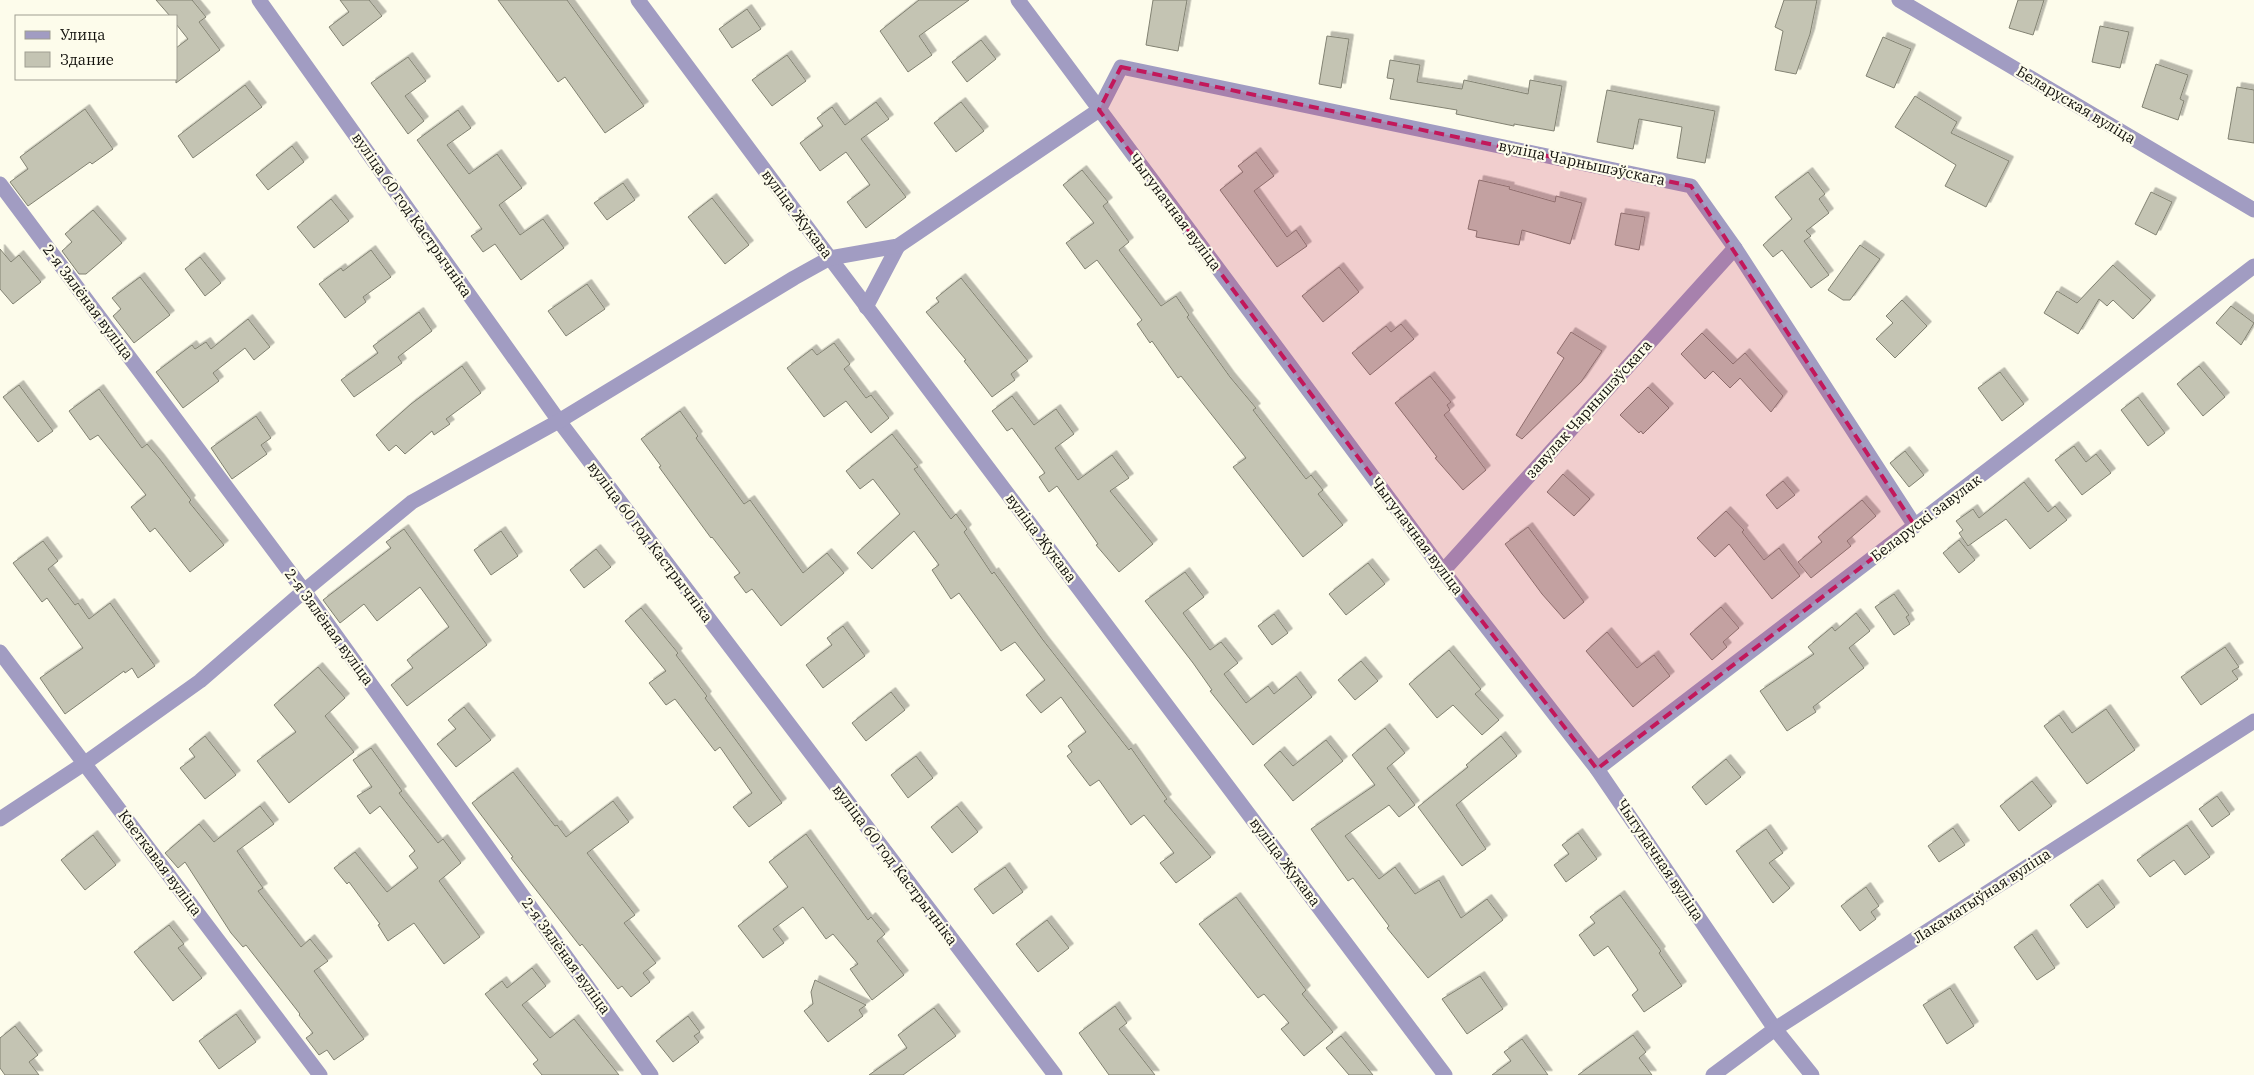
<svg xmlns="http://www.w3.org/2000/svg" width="2254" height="1075" viewBox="0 0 2254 1075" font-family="'IBM Plex Serif',serif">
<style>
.building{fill:#c4c4b3;stroke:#828272;filter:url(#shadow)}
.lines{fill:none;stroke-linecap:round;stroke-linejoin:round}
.minor{stroke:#a19cc2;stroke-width:15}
.marked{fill:#c2185b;fill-opacity:0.2;stroke:#c2185b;stroke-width:4;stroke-dasharray:10 6;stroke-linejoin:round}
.labels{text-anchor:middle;stroke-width:4.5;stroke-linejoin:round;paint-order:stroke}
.street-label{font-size:15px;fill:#12110c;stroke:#fdfceb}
</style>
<defs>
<filter id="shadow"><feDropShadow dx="4.5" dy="-4.5" stdDeviation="0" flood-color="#0004"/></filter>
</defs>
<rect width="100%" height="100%" fill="#fdfceb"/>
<g class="building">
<polygon points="156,0 192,0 206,17 199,22 220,50 176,83 176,48 188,39 176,24 176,16 170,16"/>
<polygon points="340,0 369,0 382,16 343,46 329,27 349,12"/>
<polygon points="498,0 567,0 644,106 605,133 565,77 558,82"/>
<polygon points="919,0 969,0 919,36 932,55 908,72 880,31"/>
<polygon points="1153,0 1187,0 1178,51 1146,45"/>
<polygon points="1784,0 1817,0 1810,34 1796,74 1775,70 1783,31 1775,27"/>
<polygon points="2018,0 2044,0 2033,35 2009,28"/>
<polygon points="747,9 761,29 732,48 719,29"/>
<polygon points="2100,26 2129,32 2120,68 2092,62"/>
<polygon points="1327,36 1349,39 1341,88 1319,84"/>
<polygon points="1883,37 1911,49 1894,88 1866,76"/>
<polygon points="981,40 996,59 967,82 952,62"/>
<polygon points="787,55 806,81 772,106 752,80"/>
<polygon points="408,57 426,81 405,96 424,121 408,134 371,83"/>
<polygon points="1390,60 1420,65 1417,82 1462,89 1464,80 1528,94 1530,80 1562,86 1554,131 1514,124 1514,126 1456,114 1457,110 1390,99 1394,79 1387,78"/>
<polygon points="2156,64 2188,75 2180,99 2184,101 2178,120 2142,107"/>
<polygon points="245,85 262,107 193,158 178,136"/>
<polygon points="2237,87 2254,90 2254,143 2228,139"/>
<polygon points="1607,90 1715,111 1705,163 1677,158 1682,127 1639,119 1633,149 1597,142"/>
<polygon points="1915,96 1957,122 1951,133 2009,161 1986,207 1945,186 1956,165 1895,127"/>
<polygon points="876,102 889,119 861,139 906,197 866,228 847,202 870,185 846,152 820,171 800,143 823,126 817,118 832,107 845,125"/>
<polygon points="961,102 984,131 956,152 934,123"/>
<polygon points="85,109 113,149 92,164 90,162 28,206 10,182 28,169 20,157"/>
<polygon points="458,110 471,128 447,145 469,174 497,154 522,188 499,205 520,235 543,219 564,248 521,280 495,244 483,252 471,236 482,229 417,140"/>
<polygon points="292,146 304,162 268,190 256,175"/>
<polygon points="1256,152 1274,176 1254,191 1287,237 1296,230 1307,246 1277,267 1220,190 1243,172 1238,166"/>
<polygon points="1082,170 1108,202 1103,206 1129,242 1119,250 1161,306 1176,296 1189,315 1187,317 1230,377 1256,408 1253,410 1306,479 1311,475 1323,490 1318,494 1343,525 1303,557 1233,467 1246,458 1181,376 1178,378 1152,341 1150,343 1137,324 1142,320 1097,260 1085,269 1066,243 1094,223 1063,185"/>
<polygon points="1808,172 1825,194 1819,199 1829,213 1806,231 1811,236 1804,241 1829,275 1811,288 1782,250 1773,257 1763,245 1792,219 1775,197"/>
<polygon points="1479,180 1510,187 1509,189 1555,202 1556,196 1582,203 1570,244 1522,230 1519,245 1476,237 1477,231 1468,229"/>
<polygon points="623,183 635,200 607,220 594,203"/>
<polygon points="2151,192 2172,202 2156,235 2135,224"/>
<polygon points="712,198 749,245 725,264 688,217"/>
<polygon points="331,199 349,221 314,248 297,227"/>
<polygon points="93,210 122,243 86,274 79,274 62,251 72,242 65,234"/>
<polygon points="1621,213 1645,217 1639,250 1615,245"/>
<polygon points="1860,245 1880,259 1850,300 1843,300 1828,290"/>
<polygon points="0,249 11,262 19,255 41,282 13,304 0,289"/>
<polygon points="371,250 391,277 363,297 366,302 345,318 319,284 341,268 343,271"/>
<polygon points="200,257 221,283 205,296 185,269"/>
<polygon points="2113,265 2151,300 2133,319 2113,300 2107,306 2099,299 2078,334 2044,313 2057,291 2077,303"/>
<polygon points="1339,267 1359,292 1323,322 1302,296"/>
<polygon points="140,277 170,315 134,343 113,316 121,309 112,298"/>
<polygon points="961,278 1028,361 1011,374 1015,380 992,397 964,361 966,360 926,312 939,302 936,298"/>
<polygon points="587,284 605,309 566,336 548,311"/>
<polygon points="1902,300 1927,326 1895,358 1876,339 1893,323 1886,316"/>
<polygon points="2231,306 2254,323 2241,345 2216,323"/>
<polygon points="419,312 432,331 398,357 402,363 354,397 341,380 378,353 373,346"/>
<polygon points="248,319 270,347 254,360 245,348 213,373 219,381 183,408 156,372 192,345 195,349 206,342 211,349"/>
<polygon points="1401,324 1414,339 1370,375 1352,353 1386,326 1391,332"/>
<polygon points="1571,332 1602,351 1581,382 1522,439 1516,435 1564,358 1557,353"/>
<polygon points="1702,333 1733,364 1745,353 1783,396 1771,412 1740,378 1730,388 1713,371 1705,379 1681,354"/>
<polygon points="834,343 850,364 844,369 866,398 871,395 889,418 871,433 846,401 824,417 787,368 812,349 817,355"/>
<polygon points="462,366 481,393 446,419 450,424 434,435 432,431 405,454 396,445 389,451 376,435 411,404"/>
<polygon points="2199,366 2225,397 2203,416 2177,384"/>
<polygon points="2000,372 2024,404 2002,421 1978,388"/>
<polygon points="1430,376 1451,402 1447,405 1450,410 1444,415 1486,470 1463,490 1435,458 1437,457 1395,403"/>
<polygon points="19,385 53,431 38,442 3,397"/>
<polygon points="1648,387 1669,408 1643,434 1641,431 1639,433 1620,415"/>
<polygon points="99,389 142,448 147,444 159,458 191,500 189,502 224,545 190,572 155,528 150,532 131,507 146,495 98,435 90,440 69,411"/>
<polygon points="1012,396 1034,425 1056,409 1074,434 1055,448 1078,480 1112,455 1129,478 1110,491 1153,544 1119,572 1096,545 1098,544 1057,486 1049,492 1039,477 1045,473 1012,428 1007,431 992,411"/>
<polygon points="2138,397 2165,433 2148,446 2121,410"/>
<polygon points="680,411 698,436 696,438 744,504 750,500 803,573 827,553 844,573 781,626 752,589 746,593 734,577 740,573 712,537 711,538 659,467 661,466 641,439"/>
<polygon points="256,416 271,438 261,445 267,454 232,479 211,448"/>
<polygon points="892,434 918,467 914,469 951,519 956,514 967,529 964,532 992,574 994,572 1043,640 1129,750 1131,748 1167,799 1164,801 1211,857 1176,883 1160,863 1174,853 1144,815 1131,825 1099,780 1090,786 1067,756 1072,752 1068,746 1086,732 1061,697 1041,713 1026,695 1045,680 1015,642 1001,651 959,593 951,599 932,570 939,565 914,531 872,569 857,553 900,514 873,479 860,489 846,471"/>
<polygon points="2074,446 2086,462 2096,454 2111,473 2082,495 2055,460"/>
<polygon points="1905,451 1924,475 1909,487 1890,463"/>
<polygon points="1563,474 1590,499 1574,516 1547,492"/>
<polygon points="1783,481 1795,495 1777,509 1766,495"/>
<polygon points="2024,482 2048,512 2055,506 2067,520 2030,549 2006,519 1968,546 1959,533 1963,530 1956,521 1973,509 1979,518"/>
<polygon points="1862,500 1876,516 1847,541 1851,546 1811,578 1798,562 1822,542 1818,537"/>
<polygon points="1726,511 1744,530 1742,532 1764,560 1779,548 1800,576 1772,599 1729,544 1715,557 1697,538"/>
<polygon points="1528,527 1584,602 1564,619 1542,594 1505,544"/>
<polygon points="404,529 487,645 407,706 391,685 413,668 407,660 449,627 420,587 377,621 364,604 340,623 323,600 391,548 386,542"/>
<polygon points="501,531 518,556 491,575 474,550"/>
<polygon points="1959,540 1975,560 1959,573 1943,553"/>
<polygon points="43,541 58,561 48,569 75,605 78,603 89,619 110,603 155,666 138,678 132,668 125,673 124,671 65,714 40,678 83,648 47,598 42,602 13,563"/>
<polygon points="596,549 611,567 584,588 570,570"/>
<polygon points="1368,563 1385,584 1346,615 1329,594"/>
<polygon points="1185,572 1204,597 1183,613 1210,650 1221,642 1238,663 1224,674 1246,703 1268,686 1274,694 1296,676 1312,697 1253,745 1210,691 1212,690 1193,663 1145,601"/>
<polygon points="1894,594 1909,615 1906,617 1910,624 1894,635 1875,607"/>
<polygon points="1721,607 1739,628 1723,642 1727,647 1712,660 1690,634"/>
<polygon points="641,608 678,653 676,655 707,696 705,698 782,803 749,827 733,807 752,793 720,747 715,751 675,699 666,705 649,683 666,671 625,621"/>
<polygon points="1856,613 1870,631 1849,648 1864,668 1813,707 1816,712 1787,731 1760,691 1814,654 1808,647 1832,627 1835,631"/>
<polygon points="1274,614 1288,633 1272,645 1258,626"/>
<polygon points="843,626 865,656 823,688 806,665 832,645 827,638"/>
<polygon points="1607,632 1637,668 1654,655 1670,676 1633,707 1586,651"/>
<polygon points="2225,647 2239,667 2232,671 2238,679 2201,705 2181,677"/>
<polygon points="1449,650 1481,689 1475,694 1499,720 1482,735 1453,705 1437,718 1409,684"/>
<polygon points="1361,661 1378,681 1355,700 1338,680"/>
<polygon points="318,667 345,698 325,716 354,752 289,803 257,761 296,732 274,705"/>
<polygon points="891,692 905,710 866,741 852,723"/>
<polygon points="464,707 491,740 456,767 437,744 456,729 448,720"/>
<polygon points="2106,709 2135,750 2087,784 2044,726 2059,715 2072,733"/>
<polygon points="1385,728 1405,753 1387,768 1415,805 1399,817 1389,805 1345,836 1379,879 1395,867 1415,894 1439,880 1461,918 1487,899 1503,920 1428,978 1387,928 1389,926 1353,878 1348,881 1311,829 1375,785 1352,755"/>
<polygon points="205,736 236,775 205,799 180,768 195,757 189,749"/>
<polygon points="1501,736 1517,756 1456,805 1486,849 1462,866 1418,807 1468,767 1466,765"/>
<polygon points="1326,740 1343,761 1293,801 1264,765 1280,751 1293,766"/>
<polygon points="371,748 402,791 399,793 438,843 443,839 461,863 439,881 480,937 444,964 414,923 388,941 378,925 380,924 349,882 347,884 334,868 355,852 387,892 418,868 409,856 415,851 380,806 370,814 357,796 372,787 353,760"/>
<polygon points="916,756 933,778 908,798 891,775"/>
<polygon points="1726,759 1741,777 1706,805 1692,787"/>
<polygon points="513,772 555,826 557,825 566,837 613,801 629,822 587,853 635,915 624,923 656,963 643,973 650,982 631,997 622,986 618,989 582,944 580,946 511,858 513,857 472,803"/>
<polygon points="2032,781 2052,806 2019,831 2000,806"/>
<polygon points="2217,796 2230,814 2212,827 2199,809"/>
<polygon points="260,806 274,824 237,851 263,888 258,891 301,947 310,939 328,961 314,971 364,1039 334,1060 327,1050 319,1055 306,1038 313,1033 299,1015 300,1014 246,945 243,947 231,933 185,862 178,868 165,853 199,824 214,842"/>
<polygon points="957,806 978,832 952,853 931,827"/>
<polygon points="2187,825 2210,857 2185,875 2174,860 2150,877 2137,860"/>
<polygon points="1953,828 1965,845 1939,862 1928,846"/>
<polygon points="1766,829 1783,853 1769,863 1790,888 1773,903 1736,851"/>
<polygon points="1578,833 1597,859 1566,882 1554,865 1569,854 1562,845"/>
<polygon points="806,834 868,920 871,917 885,934 877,941 904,975 872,1000 850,969 858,964 833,934 826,939 803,907 773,929 784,943 763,958 738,926 788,887 769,862"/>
<polygon points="93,835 116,865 85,890 61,860"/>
<polygon points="1005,867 1023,892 993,914 974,889"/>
<polygon points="2098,884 2115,907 2087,928 2070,905"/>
<polygon points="1866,887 1879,906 1871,912 1876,919 1860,931 1841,906"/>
<polygon points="1620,895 1661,951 1659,953 1682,986 1644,1012 1632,995 1638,990 1608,946 1594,956 1579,935 1595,923 1590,917"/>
<polygon points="1236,897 1306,990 1302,994 1333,1032 1304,1056 1281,1029 1289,1023 1264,994 1258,998 1199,924"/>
<polygon points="1047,920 1069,948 1038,972 1016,944"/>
<polygon points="169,925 184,944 178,948 202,978 173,1001 134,952"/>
<polygon points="2032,934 2055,968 2037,980 2014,947"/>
<polygon points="532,968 546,986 522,1005 550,1038 574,1019 619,1075 542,1075 533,1064 538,1060 485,994 502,981 507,988"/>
<polygon points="1480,976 1503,1009 1467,1034 1442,999"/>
<polygon points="815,980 866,1005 859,1010 863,1016 828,1042 804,1011 813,1004 811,992"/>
<polygon points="1950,988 1974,1026 1947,1044 1923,1005"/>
<polygon points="1115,1006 1127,1023 1119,1029 1155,1075 1109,1075 1079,1033"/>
<polygon points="934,1008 956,1036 903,1075 869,1075 907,1048 898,1035"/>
<polygon points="236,1014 256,1042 219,1069 199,1041"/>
<polygon points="688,1016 700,1032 694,1036 699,1042 673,1062 656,1041"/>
<polygon points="15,1026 38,1055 29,1062 39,1075 5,1075 0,1068 0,1038"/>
<polygon points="1633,1035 1646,1052 1639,1058 1652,1075 1578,1075"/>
<polygon points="1341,1036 1373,1075 1349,1075 1326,1048"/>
<polygon points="1522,1039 1548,1075 1492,1075 1511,1061 1504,1052"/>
</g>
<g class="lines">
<g class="minor">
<polyline points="259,0 559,421 1055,1075"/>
<polyline points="638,0 830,258 1445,1075"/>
<polyline points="1018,0 1443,571 1597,769 1775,1029 1812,1075"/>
<polyline points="1899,0 2254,210"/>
<polyline points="0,184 304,591 651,1075"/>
<polyline points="866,307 898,246"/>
<polyline points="1443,571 1735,248"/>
<polyline points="0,652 320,1075"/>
<polyline points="1597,769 2254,266"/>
<polyline points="0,819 85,763 200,681 304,591 412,502 559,421 794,278 830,258 898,246 1099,110 1121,67 1691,186 1735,248 1915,526"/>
<polyline points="1713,1075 1775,1029 2254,721"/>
</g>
</g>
<path class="marked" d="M1121 67 1691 186 1915 526 1597 769 1443 571 1099 110Z"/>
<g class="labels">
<g class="street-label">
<text transform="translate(2076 105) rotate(31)" y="5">Беларуская вуліца</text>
<text transform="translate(1582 163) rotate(12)" y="5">вуліца Чарнышэўскага</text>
<text transform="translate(1175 212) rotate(53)" y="5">Чыгуначная вуліца</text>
<text transform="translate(797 214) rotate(53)" y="5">вуліца Жукава</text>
<text transform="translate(412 215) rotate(55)" y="5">вуліца 60 год Кастрычніка</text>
<text transform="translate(88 302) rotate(53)" y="5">2-я Зялёная вуліца</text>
<text transform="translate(1589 409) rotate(-48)" y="5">завулак Чарнышэўскага</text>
<text transform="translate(1926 518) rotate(-37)" y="5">Беларускі завулак</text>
<text transform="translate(1417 536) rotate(53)" y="5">Чыгуначная вуліца</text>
<text transform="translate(1041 538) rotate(53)" y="5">вуліца Жукава</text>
<text transform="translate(650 542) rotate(53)" y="5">вуліца 60 год Кастрычніка</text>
<text transform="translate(329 627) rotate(54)" y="5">2-я Зялёная вуліца</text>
<text transform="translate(1660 860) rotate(56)" y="5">Чыгуначная вуліца</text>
<text transform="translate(1285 862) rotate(53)" y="5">вуліца Жукава</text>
<text transform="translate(160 863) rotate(53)" y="5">Кветкавая вуліца</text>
<text transform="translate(895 865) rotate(53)" y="5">вуліца 60 год Кастрычніка</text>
<text transform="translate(1982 896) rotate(-33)" y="5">Лакаматыўная вуліца</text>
<text transform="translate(566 956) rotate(54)" y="5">2-я Зялёная вуліца</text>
</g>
</g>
<rect x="15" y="15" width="162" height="65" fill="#fdfceb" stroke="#9f9e92"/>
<rect x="25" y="31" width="25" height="8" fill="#a19cc2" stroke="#9f9e92"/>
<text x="60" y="40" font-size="15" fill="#12110c">Улица</text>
<rect x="25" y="52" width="25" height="15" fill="#c4c4b3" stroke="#9f9e92"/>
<text x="60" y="65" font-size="15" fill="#12110c">Здание</text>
</svg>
